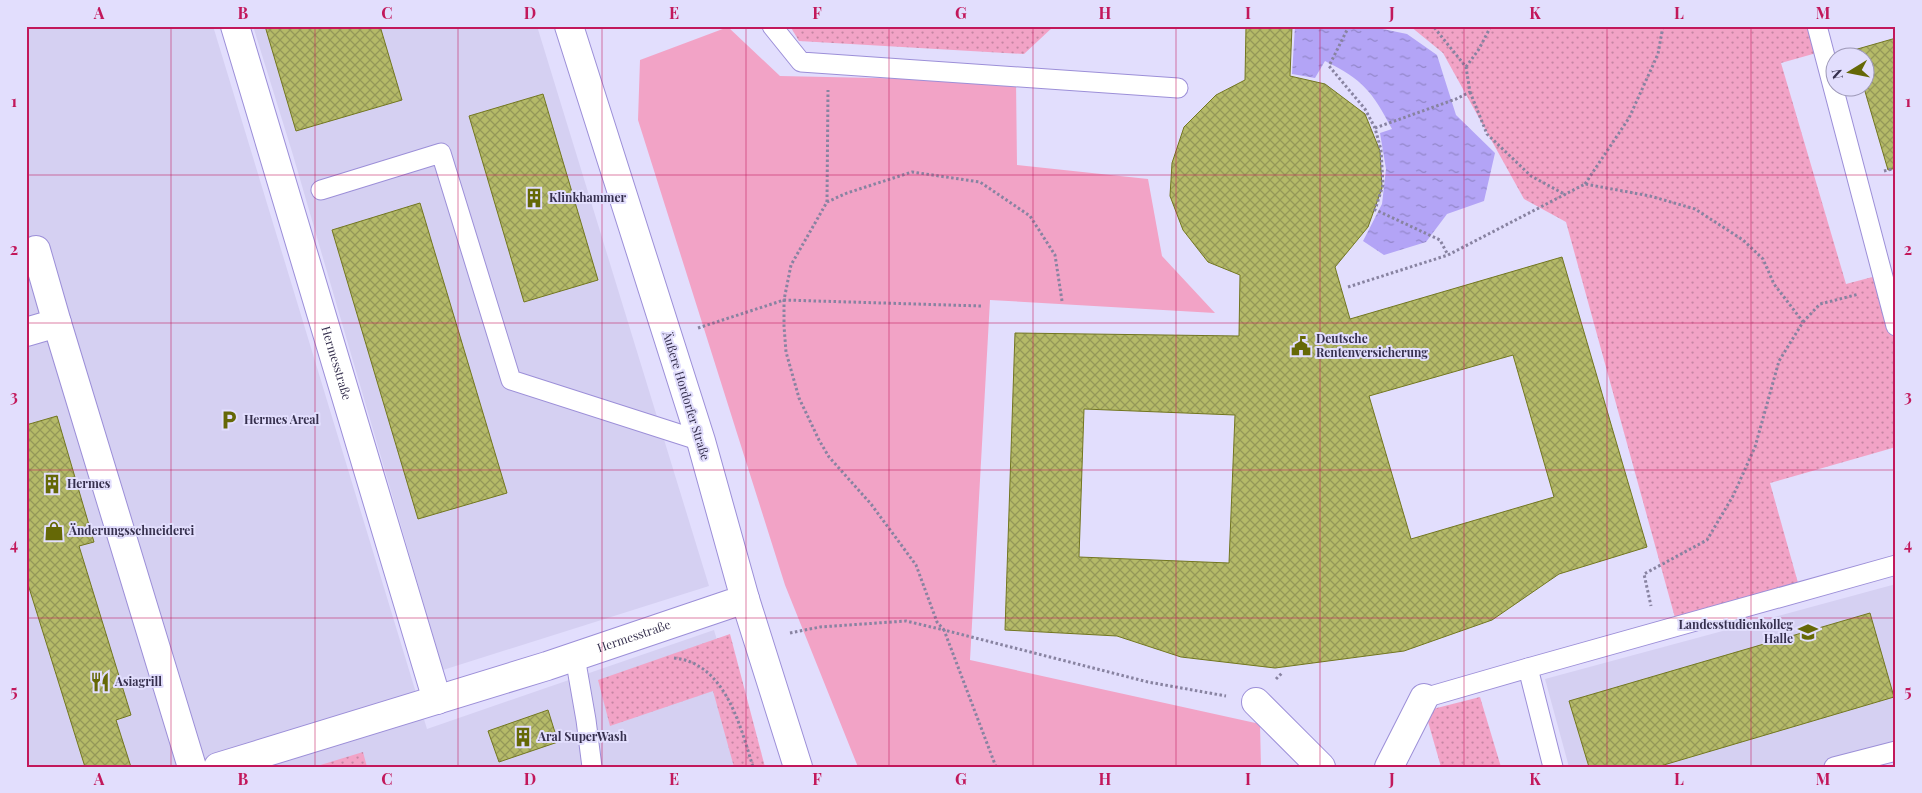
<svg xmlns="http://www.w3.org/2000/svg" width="1922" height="793" viewBox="0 0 1922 793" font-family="'Playfair Display',serif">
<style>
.built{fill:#d5d0f2}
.grass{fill:url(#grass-dots)}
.green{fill:#f2a3c6}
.water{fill:url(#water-ripples)}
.building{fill:url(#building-cross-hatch);stroke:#727621;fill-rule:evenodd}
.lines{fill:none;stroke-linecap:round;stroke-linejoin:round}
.service-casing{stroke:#9c8fd8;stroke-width:21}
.pedestrian-casing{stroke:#9c8fd8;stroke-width:30}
.minor-casing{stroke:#9c8fd8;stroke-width:30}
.tertiary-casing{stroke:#9c8fd8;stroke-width:30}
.path{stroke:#8883a1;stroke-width:3;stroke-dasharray:2.5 2.5;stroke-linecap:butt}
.service{stroke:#fff;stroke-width:19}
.pedestrian{stroke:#fff;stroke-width:28}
.minor{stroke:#fff;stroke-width:28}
.tertiary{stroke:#fff;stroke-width:28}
.grid{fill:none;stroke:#c2185b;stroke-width:1;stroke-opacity:0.55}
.labels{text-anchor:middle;stroke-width:4;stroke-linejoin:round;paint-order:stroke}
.poi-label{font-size:12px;font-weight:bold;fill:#36304e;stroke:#e2defd;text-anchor:start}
.street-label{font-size:12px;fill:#36304e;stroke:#e2defd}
.neatline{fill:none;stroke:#c2185b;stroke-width:2}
.grid-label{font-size:16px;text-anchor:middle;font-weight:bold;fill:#c2185b}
</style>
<defs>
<pattern id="grass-dots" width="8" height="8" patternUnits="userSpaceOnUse" patternTransform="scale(1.25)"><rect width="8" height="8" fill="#f2a3c6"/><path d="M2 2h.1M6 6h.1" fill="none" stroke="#c585a3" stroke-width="1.8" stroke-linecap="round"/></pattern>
<pattern id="water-ripples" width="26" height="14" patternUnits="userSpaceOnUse" patternTransform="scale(1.25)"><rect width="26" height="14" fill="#b3a4f6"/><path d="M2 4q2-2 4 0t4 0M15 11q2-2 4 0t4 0" fill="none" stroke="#9286c9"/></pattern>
<pattern id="building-cross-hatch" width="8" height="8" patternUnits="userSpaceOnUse" patternTransform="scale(1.25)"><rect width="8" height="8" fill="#b5ba68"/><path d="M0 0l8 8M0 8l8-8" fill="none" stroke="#949858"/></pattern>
</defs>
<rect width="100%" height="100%" fill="#e2defd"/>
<g class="built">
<polygon points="26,26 213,26 427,729 714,630 755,767 26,767"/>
<polygon points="253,26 537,26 709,586 443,670 293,155"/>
<polygon points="1896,584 1896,751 1834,767 1569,767 1545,679"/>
</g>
<g class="grass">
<polygon points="790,26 1054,26 1024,54 799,41"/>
<polygon points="1410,26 1814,26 1820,52 1781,63 1846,284 1880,275 1896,338 1896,447 1770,483 1800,590 1677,625 1566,222 1524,199 1443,53"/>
<polygon points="730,634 765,767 734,767 713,691 610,726 598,680"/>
<polygon points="1480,697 1501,767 1441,767 1425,711"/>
<polygon points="363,752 367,767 314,767"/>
</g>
<polygon class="green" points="728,27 780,76 1016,81 1017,165 1148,179 1162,256 1215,313 990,300 970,660 1260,724 1261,767 858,767 785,585 638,120 640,60"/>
<path class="water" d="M1295 26H1368L1407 34 1437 55 1456 115 1495 153 1484 201 1447 214 1426 242 1384 255 1363 241 1382 204 1386 169 1380 133 1392 129C1372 91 1363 80 1325 61L1315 78 1292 74Z"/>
<g class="building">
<polygon points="265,26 380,26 402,100 296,131"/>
<path d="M1246 26H1292L1290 76 1325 84 1365 114 1380 151 1382 188 1368 227 1335 267 1350 319 1562 257 1647 547 1559 574 1492 620 1404 651 1275 668 1181 657 1117 636 1005 630 1015 333 1239 336 1240 275 1208 262 1183 230 1170 196 1172 163 1184 127 1216 95 1245 80ZM1513 355 1554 497 1411 539 1369 396ZM1084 409 1235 415 1229 563 1079 557Z"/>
<polygon points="1896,38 1896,168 1888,170 1864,88 1864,58 1856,58 1854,50"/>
<polygon points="543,94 598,280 524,302 469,116"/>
<polygon points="420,203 507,493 418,519 332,230"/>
<polygon points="57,416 94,542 79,546 131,715 116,720 131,767 85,767 26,578 26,425"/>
<polygon points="1870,613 1894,697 1657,767 1589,767 1569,701"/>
<polygon points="548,710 558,742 499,762 488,731"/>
</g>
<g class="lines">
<defs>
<g id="service">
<polyline points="772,26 801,62 1178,88"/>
<polyline points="1817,26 1896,326"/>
<polyline points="321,190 441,153 511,380 701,441"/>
<polyline points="575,657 586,720 592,767"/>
<polyline points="1528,668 1896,565"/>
<polyline points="1424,698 1528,668 1553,767"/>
<polyline points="1834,767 1896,751"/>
</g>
<g id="pedestrian">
<polyline points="1256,702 1321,767"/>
<polyline points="1389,767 1424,698"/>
</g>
<g id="minor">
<path id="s1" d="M235 26 437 700"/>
<polyline points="36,250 57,323 192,767"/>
<polyline points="26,332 57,323"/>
<path id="s2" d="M218 767 547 666 745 599 701 441 569 26"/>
</g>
<polyline id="tertiary" points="745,599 798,767"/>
</defs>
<use href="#service" class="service-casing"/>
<use href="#pedestrian" class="pedestrian-casing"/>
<use href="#minor" class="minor-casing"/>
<use href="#tertiary" class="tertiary-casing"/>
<g class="path">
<polyline points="1349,26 1329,66 1365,109 1375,128 1381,150 1383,185 1375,210 1378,211 1440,240 1448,255 1585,184 1650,196 1695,209 1743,240 1763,259 1774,284 1803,322 1779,361 1755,447 1733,496 1707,540 1644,574 1651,606"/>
<polyline points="1466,67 1479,49 1491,26"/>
<polyline points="1470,92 1487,134 1531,176 1566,195"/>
<polyline points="1375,128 1456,99 1470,92 1466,67 1433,26"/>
<polyline points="1884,171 1896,168"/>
<polyline points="1585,184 1629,118 1658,54 1663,26"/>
<polyline points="827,202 828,90"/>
<polyline points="1348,287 1448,255"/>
<polyline points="1062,301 1055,255 1030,216 980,182 912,172 847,193 827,202 791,265 784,300 784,326 786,352 799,398 819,440 829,457 871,504 916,565 937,622 944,630 1148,682 1226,696"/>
<polyline points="1803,322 1820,304 1859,294"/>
<polyline points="698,328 784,300 981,306"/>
<polyline points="790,633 820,627 906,621 944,630 996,767"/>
<path d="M674 658C725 663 740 725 753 767"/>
<polyline points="1276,679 1283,672"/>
</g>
<use href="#service" class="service"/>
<use href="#pedestrian" class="pedestrian"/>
<use href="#minor" class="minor"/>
<use href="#tertiary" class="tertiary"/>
</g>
<path class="grid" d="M171 26V767M315 26V767M458 26V767M602 26V767M746 26V767M889 26V767M1033 26V767M1176 26V767M1320 26V767M1464 26V767M1607 26V767M1751 26V767M26 175H1896M26 323H1896M26 470H1896M26 618H1896"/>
<defs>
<symbol id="building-bare" viewBox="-9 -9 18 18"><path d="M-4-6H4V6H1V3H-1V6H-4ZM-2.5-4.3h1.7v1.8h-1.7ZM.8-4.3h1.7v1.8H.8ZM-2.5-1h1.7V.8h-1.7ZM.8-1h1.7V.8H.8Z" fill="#656806" stroke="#e2defd" stroke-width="2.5" paint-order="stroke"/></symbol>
<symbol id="civic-bare" viewBox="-9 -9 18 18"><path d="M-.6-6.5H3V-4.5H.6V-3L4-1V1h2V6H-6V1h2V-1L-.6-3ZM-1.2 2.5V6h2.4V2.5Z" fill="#656806" stroke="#e2defd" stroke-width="2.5" paint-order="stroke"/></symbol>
<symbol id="parking-bare" viewBox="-9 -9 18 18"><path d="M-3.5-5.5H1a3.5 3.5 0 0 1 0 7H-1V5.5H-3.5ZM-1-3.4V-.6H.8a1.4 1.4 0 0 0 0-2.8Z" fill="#656806" stroke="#e2defd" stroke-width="2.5" paint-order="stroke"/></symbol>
<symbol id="shop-bare" viewBox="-9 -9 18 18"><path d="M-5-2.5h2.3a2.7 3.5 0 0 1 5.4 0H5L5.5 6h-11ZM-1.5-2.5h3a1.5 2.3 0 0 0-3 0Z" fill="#656806" stroke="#e2defd" stroke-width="2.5" paint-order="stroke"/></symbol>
<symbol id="university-bare" viewBox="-9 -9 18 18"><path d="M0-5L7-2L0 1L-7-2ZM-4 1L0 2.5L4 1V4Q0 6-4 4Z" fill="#656806" stroke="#e2defd" stroke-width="2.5" paint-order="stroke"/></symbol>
<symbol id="restaurant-bare" viewBox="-9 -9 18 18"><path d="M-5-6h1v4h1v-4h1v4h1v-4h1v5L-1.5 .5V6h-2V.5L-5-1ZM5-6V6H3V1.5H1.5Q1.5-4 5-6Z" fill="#656806" stroke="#e2defd" stroke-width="2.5" paint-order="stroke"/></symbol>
</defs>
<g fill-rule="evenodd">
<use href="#building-bare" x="520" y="184" width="28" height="28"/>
<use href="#civic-bare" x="1287" y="332" width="28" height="28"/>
<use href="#parking-bare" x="215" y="406" width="28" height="28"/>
<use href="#building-bare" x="38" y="470" width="28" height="28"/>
<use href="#shop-bare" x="40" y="517" width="28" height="28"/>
<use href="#university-bare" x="1794" y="618" width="28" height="28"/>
<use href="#restaurant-bare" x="86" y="668" width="28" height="28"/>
<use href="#building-bare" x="509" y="723" width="28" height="28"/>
</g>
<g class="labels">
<g class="poi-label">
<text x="549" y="202">Klinkhammer</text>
<text x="1316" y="343">Deutsche<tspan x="1316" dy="14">Rentenversicherung</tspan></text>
<text x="244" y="424">Hermes Areal</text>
<text x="67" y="488">Hermes</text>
<text x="69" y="535">Änderungsschneiderei</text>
<text x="1793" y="629" text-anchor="end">Landesstudienkolleg<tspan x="1793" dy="14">Halle</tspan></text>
<text x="115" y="686">Asiagrill</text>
<text x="538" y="741">Aral SuperWash</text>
</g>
<g class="street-label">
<text dy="4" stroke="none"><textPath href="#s1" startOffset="352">Hermesstraße</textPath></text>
<text transform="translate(686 396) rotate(73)" y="4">Äußere Hordorfer Straße</text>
<text dy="4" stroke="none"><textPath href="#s2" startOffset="436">Hermesstraße</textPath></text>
</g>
</g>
<rect width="1922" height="793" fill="none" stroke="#e2defd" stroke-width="55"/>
<g transform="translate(1850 72) rotate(260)"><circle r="24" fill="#e2defd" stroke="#9d98b7"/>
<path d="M0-4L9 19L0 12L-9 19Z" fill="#656806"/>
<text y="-8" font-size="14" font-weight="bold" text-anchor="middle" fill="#36304e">N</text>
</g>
<rect x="28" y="28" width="1866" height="738" class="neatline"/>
<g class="grid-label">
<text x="99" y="19">A</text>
<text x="243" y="19">B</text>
<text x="387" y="19">C</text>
<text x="530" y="19">D</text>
<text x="674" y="19">E</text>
<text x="817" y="19">F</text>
<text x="961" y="19">G</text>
<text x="1105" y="19">H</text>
<text x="1248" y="19">I</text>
<text x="1392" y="19">J</text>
<text x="1535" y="19">K</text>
<text x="1679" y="19">L</text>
<text x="1823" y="19">M</text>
<text x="14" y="107">1</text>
<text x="1908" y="107">1</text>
<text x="14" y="255">2</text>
<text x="1908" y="255">2</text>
<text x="14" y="402">3</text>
<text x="1908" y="402">3</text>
<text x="14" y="550">4</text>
<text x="1908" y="550">4</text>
<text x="14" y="697">5</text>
<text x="1908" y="697">5</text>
<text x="99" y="785">A</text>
<text x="243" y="785">B</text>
<text x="387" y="785">C</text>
<text x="530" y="785">D</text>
<text x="674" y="785">E</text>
<text x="817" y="785">F</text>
<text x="961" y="785">G</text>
<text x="1105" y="785">H</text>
<text x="1248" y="785">I</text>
<text x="1392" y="785">J</text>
<text x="1535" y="785">K</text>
<text x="1679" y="785">L</text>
<text x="1823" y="785">M</text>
</g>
</svg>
